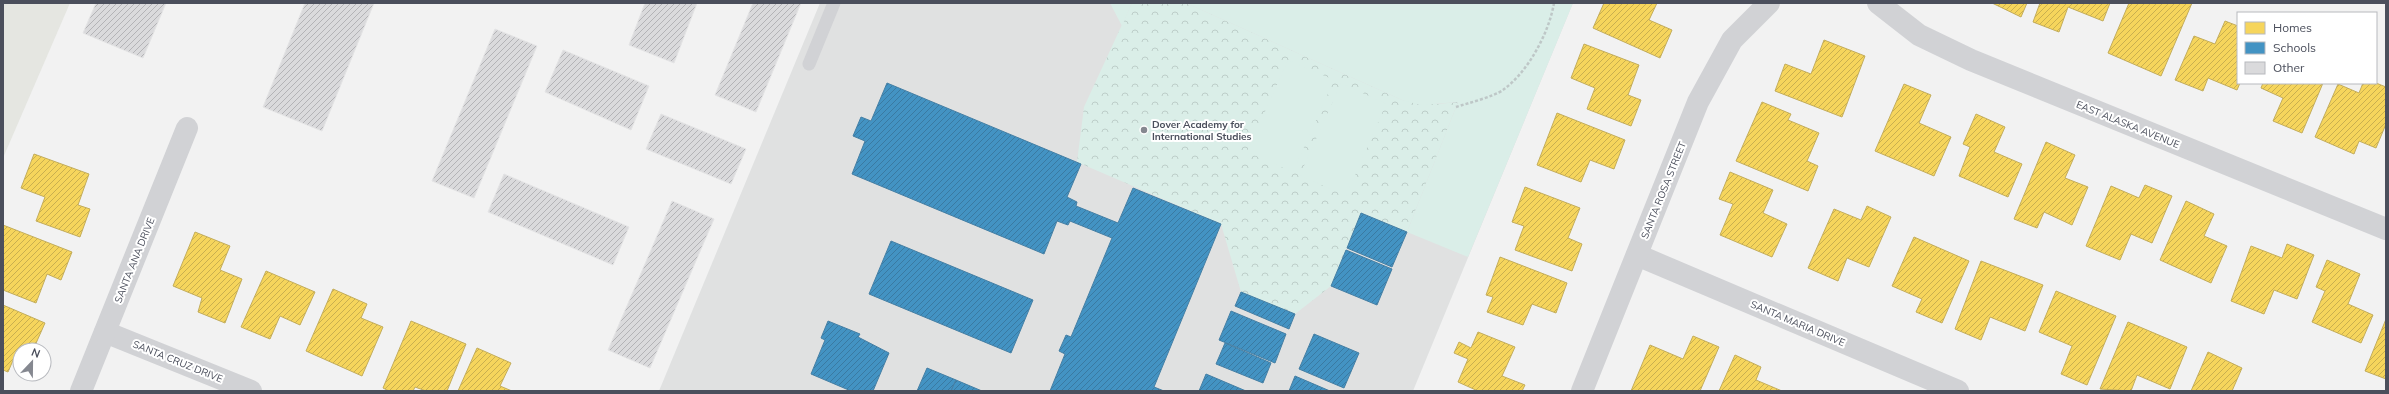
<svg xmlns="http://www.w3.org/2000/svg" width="2389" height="394" viewBox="0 0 2389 394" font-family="Mulish,sans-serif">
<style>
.commercial{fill:#e5e6e1}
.education{fill:#e0e1e1}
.park{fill:url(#park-crowns)}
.pitch{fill:#daeee8}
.homes{fill:url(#homes-hatch);stroke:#c3ad5c}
.schools{fill:url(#schools-hatch);stroke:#457fa4}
.building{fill:url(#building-hatch);stroke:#e4e4e5}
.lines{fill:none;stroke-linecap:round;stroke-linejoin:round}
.path{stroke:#bec7c7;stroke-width:2.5;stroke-dasharray:3 2;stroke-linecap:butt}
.lane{stroke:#d1d2d5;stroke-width:13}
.street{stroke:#d1d2d5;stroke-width:22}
.poi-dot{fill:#858890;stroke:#fff;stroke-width:1.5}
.labels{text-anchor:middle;stroke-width:4;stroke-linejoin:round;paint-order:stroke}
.poi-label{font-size:10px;font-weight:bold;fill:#4b4f5c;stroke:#fff;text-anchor:start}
.street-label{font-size:10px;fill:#4b4f5c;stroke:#fff}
</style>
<defs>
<pattern id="park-crowns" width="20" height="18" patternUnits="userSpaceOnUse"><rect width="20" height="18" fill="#daeee8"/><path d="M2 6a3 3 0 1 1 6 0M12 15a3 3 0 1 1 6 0" fill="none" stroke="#bdcec9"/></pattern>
<pattern id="homes-hatch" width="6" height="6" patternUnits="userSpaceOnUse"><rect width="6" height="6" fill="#f6d55c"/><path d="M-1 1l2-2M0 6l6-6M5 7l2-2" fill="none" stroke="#c9af4f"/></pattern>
<pattern id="schools-hatch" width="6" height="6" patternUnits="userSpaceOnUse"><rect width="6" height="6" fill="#4393c3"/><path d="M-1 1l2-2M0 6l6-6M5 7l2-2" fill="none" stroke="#3a7aa2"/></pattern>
<pattern id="building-hatch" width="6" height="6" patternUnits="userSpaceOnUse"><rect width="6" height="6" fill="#dadadc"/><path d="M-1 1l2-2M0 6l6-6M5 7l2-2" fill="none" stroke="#b3b3b6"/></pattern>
</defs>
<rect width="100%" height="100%" fill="#f2f2f2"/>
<polygon class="commercial" points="3,3 70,3 3,158"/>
<polygon class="education" points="820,3 1573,3 1413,391 659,391"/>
<polygon class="park" points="1132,3 1186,3 1402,100 1438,104 1458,102 1407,232 1361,213 1331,286 1295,314 1241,292 1221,224 1077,162 1084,107"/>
<g class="pitch">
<polygon points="1110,3 1132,3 1122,26"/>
<polygon points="1186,3 1573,3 1468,257 1407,232 1458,102 1421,105 1402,100"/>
<polygon points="1288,60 1334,80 1293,172 1247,152"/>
<polygon points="1341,83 1386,104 1346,196 1300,175"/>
</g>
<g class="homes">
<polygon points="1604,3 1657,3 1649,20 1672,30 1660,58 1593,28"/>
<polygon points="1992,3 2027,3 2021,17"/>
<polygon points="2040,3 2110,3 2103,21 2068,7 2059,32 2033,22"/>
<polygon points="2129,3 2192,3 2161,76 2108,53"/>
<polygon points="2225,21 2238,26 2238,83 2240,83 2237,90 2208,78 2203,91 2175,80 2194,36 2215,44"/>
<polygon points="1824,40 1865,56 1842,117 1775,91 1785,64 1811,74"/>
<polygon points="1584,44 1639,65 1628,95 1641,100 1631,126 1587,109 1595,88 1571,78"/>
<polygon points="2263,83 2323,83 2302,133 2273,121 2283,98 2261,88"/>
<polygon points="2363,83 2376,83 2386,87 2386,124 2376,148 2359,141 2354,154 2315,137 2338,84 2359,93"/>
<polygon points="1904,84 1931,95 1919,123 1951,137 1934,176 1875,151"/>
<polygon points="1762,102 1791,114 1788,120 1819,133 1807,161 1818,166 1808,191 1736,161"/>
<polygon points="1557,113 1625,140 1614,169 1590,160 1581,182 1537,165"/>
<polygon points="1976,114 2005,127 1994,152 2022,164 2008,197 1959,176 1970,147 1963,144"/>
<polygon points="2046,142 2075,155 2065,178 2088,187 2072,225 2044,212 2037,228 2014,219"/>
<polygon points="34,154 89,174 78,205 90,209 80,237 36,221 45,197 21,188"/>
<polygon points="1730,172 1773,190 1763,213 1787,224 1772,257 1720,235 1733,204 1719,199"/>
<polygon points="2145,185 2172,196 2152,243 2131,234 2120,260 2086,246 2111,186 2139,198"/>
<polygon points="1525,187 1580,208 1568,238 1582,244 1572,271 1515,250 1524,226 1512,222"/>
<polygon points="2186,201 2214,214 2204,236 2227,246 2211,283 2160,260"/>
<polygon points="1867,206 1891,217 1869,267 1847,258 1838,281 1808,268 1834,209 1861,220"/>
<polygon points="3,225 72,252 61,280 47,274 36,303 3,290"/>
<polygon points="195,232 230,246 220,270 242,279 225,323 198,312 202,298 173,286"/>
<polygon points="1914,237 1969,261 1942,323 1916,312 1922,299 1892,286"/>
<polygon points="2287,244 2314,255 2297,299 2274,290 2264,314 2231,301 2251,246 2282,258"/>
<polygon points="1500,257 1567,283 1556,313 1532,304 1523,325 1487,312 1493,297 1486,295"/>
<polygon points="2327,260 2360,274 2348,304 2373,315 2361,343 2312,322 2325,291 2316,287"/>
<polygon points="1981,261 2043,285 2025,331 1990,317 1981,340 1955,329"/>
<polygon points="266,271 315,292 300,325 280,316 270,339 241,327"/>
<polygon points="333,289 367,304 361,318 383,327 362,376 306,351"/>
<polygon points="2056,291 2116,316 2087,385 2061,374 2072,346 2039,332"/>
<polygon points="3,305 45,323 33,350 20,350 20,353 17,351 8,372 3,370"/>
<polygon points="2386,319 2386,379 2365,371"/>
<polygon points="411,321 466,344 447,391 426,391 415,387 413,391 389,391 383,388"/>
<polygon points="2128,322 2187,347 2170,389 2137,375 2131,391 2100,389"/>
<polygon points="1478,332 1515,347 1502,376 1525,385 1522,391 1478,391 1458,382 1468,359 1454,353 1459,342 1471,348"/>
<polygon points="1693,336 1719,347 1700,391 1631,391 1650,345 1683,359"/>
<polygon points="477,348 511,363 500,386 512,391 458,391"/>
<polygon points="2208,352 2242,368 2232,391 2191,391"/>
<polygon points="1735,355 1761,367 1756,380 1782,391 1719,391"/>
</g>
<g class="schools">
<polygon points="887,83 1081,164 1067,197 1077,202 1076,206 1118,223 1133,188 1221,224 1154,387 1164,391 1050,391 1065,354 1059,351 1066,335 1071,337 1112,238 1070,221 1068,225 1057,221 1044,254 852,174 865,141 853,136 861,117 871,121"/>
<polygon points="1361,213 1407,232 1392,267 1347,248"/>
<polygon points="891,241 1033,300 1011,353 869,294"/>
<polygon points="1346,250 1392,269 1377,305 1331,286"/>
<polygon points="1241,292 1295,314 1289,329 1235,306"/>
<polygon points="1231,311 1286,334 1275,363 1219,340"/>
<polygon points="828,321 860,334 858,337 889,353 873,391 851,391 811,374 825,340 821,338"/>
<polygon points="1314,334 1359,353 1344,388 1299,369"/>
<polygon points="1225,343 1271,363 1263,383 1216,364"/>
<polygon points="927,368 956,380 951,391 917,391"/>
<polygon points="1206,374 1246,391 1199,391"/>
<polygon points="1295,376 1330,391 1289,391"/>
<polygon points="956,380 982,391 951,391"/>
</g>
<g class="building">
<polygon points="96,3 166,3 143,58 83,33"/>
<polygon points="305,3 374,3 322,131 263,107"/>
<polygon points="645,3 697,3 674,63 629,45"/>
<polygon points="753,3 801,3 756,112 715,95"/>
<polygon points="495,29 537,46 474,198 432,181"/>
<polygon points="563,50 649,86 631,130 545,92"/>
<polygon points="661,114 746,149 731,184 646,149"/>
<polygon points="504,174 629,227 613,265 488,212"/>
<polygon points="672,201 714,219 650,368 608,350"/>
</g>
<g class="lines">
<path class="path" d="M1456 107C1468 103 1493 97 1503 90 1528 72 1549 33 1554 3"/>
<polyline class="lane" points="809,64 834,3"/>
<g class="street">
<polyline points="1878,3 1919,35 1971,60 2386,229"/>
<polyline points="1637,255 1958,391"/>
<polyline points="105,332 251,391"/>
<polyline points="81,391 187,128"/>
<polyline points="1582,391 1698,102 1732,40 1769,3"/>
</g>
</g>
<circle class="poi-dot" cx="1144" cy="130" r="4"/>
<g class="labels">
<g class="poi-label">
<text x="1152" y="128">Dover Academy for<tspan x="1152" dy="12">International Studies</tspan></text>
</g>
<g class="street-label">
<text transform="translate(2128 124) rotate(22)" y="4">EAST ALASKA AVENUE</text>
<text transform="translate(1663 190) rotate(-68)" y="4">SANTA ROSA STREET</text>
<text transform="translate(134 260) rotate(-68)" y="4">SANTA ANA DRIVE</text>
<text transform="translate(1798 323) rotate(23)" y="4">SANTA MARIA DRIVE</text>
<text transform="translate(178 361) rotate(22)" y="4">SANTA CRUZ DRIVE</text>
</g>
</g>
<rect width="2389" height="394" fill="none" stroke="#4b4f5c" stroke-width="8"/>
<rect x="2237" y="12" width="140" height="72" fill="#ffffff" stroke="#b7b9be"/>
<rect x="2245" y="22" width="20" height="12" fill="#f6d55c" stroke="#b7b9be"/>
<text x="2273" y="32" font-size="12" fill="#4b4f5c">Homes</text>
<rect x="2245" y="42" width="20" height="12" fill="#4393c3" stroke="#b7b9be"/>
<text x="2273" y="52" font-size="12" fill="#4b4f5c">Schools</text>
<rect x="2245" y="62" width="20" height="12" fill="#dadadc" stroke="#b7b9be"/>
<text x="2273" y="72" font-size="12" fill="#4b4f5c">Other</text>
<g transform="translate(32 362) rotate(22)"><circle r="19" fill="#ffffff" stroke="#b7b9be"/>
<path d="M0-3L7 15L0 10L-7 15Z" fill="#858890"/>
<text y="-6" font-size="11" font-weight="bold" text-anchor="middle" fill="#4b4f5c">N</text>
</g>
</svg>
